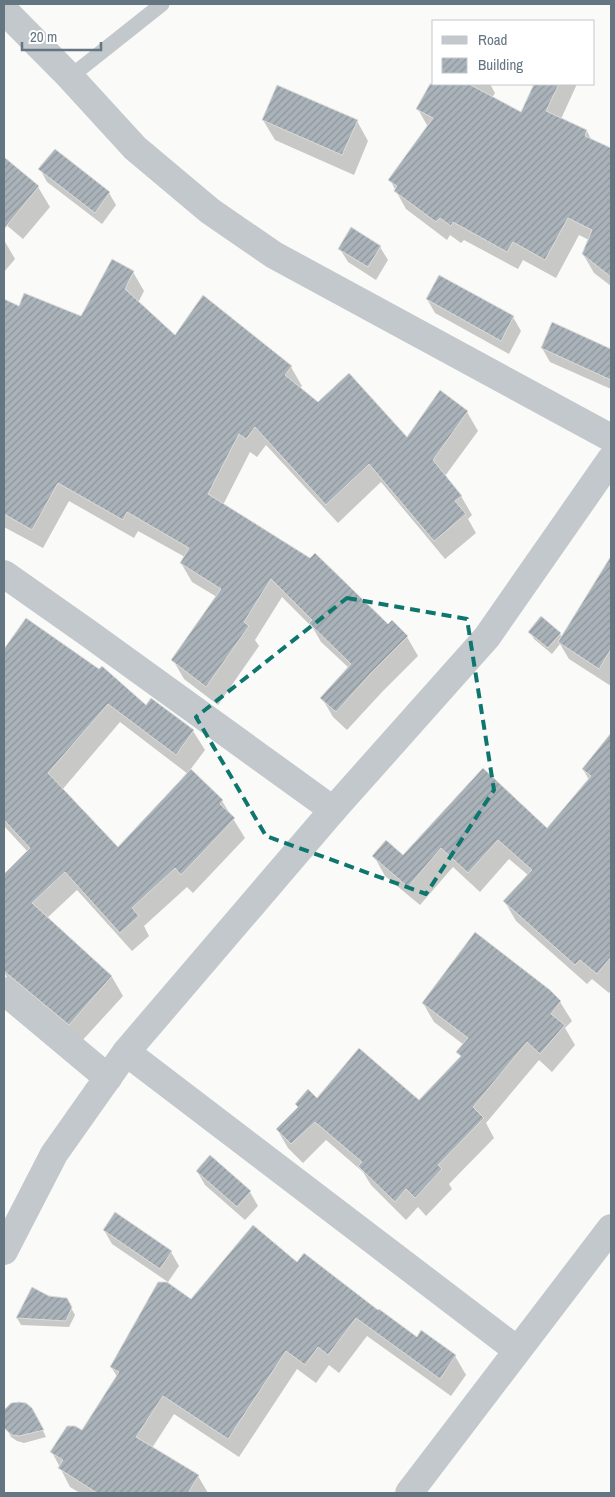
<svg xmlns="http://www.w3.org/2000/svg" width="615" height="1497" viewBox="0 0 615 1497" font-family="'Archivo Narrow',sans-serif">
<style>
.shadow{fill:#0003;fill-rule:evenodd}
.building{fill:url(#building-hatch);stroke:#dcdcda}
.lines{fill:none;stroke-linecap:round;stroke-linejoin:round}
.service{stroke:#c3c8cc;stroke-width:15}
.minor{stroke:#c3c8cc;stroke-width:28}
.marked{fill:none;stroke:#0f766e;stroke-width:4;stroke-dasharray:10 6;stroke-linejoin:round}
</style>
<defs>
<pattern id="building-hatch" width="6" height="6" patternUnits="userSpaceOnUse" patternTransform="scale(1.25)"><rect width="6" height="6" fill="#aab3b9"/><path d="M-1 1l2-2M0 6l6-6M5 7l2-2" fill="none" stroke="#8e969c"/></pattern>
</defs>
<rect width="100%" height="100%" fill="#fafaf8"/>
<g class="shadow">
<polygon points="434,79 434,84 490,84 495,93 492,98 521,114 535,84 577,84 561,119 587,131 592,141 611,149 611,196 605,210 611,215 611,286 594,273 583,254 589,240 579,235 556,278 523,260 518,269 464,240 461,243 450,235 447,240 406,209 390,180 428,127 418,109"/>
<polygon points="263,120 357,121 368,141 354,175 275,140"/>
<polygon points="5,160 38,187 50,207 23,239 4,223"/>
<polygon points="40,169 109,193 116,205 102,224 47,182"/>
<polygon points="4,240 15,259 4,272"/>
<polygon points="380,247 388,260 376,280 348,262 340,249"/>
<polygon points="113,261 133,272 144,291 138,303 175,337 291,367 302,386 300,388 318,404 407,439 467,412 478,431 445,476 461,496 472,515 468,519 476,533 445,559 381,482 338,523 266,445 257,457 250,452 223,505 388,626 392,622 407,637 418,656 382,692 347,730 333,717 322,698 349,668 321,642 313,628 282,597 255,640 259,646 218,705 184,679 173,660 217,597 192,582 181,563 185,557 138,531 134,538 69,501 43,548 4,527 4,301 19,307 82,318"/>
<polygon points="427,299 513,317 521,331 509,354 435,313"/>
<polygon points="552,324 611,350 611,389 550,362 542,348"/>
<polygon points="605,568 611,572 611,686 569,659 560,644 552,654 534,639 530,632 560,634 562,638"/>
<path d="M26 619 146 707 151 700 193 731 205 750 190 770 222 801 245 838 193 893 187 887 144 926 149 936 132 951 77 890 47 918 112 977 123 996 80 1043 12 987 4 972V876L28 852 4 826V796L10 799 4 792V692L6 689 4 688V652ZM120 722 188 774 118 848 62 790Z"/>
<polygon points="611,735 611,990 609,993 592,979 587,984 516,921 505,902 528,875 509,859 480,892 453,867 420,905 385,876 374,856 403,857 483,770 548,830 589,780 583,769"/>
<polygon points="560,1002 572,1021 565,1028 575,1045 552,1072 539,1060 486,1123 494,1138 449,1184 452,1189 426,1216 418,1207 406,1220 371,1185 363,1172 326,1140 303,1163 288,1148 277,1129 298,1108 296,1104 317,1099 419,1102 461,1057 458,1052 464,1045 434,1022 423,1003"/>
<polygon points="197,1171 250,1192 258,1206 245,1220 205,1185"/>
<polygon points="104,1230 171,1252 179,1266 168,1282 112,1244"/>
<polygon points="297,1264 378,1312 417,1338 422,1332 455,1356 466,1375 451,1396 367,1336 339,1373 329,1365 316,1383 297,1369 239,1457 174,1414 152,1448 198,1476 208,1493 80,1493 70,1487 52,1452 82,1432 118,1378 111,1367 191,1301"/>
<polygon points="33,1288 48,1297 66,1299 75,1315 69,1327 21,1325 17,1318"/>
<polygon points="6,1409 36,1416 46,1437 24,1443 17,1441 11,1437 4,1424 4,1414"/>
</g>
<g class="building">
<polygon points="430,84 469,84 521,112 534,84 559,84 546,111 587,130 585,136 611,148 611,277 582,254 592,230 568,218 545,260 513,242 507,252 453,222 451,226 440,218 436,222 394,191 397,186 388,180 433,118 416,109"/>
<polygon points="277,85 358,120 342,155 262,120"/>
<polygon points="55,149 110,192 95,213 38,169"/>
<polygon points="4,157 39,186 4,229"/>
<polygon points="351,227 381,246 368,267 338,249"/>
<polygon points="112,259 134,271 125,289 175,335 203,295 292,366 285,375 318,402 349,373 407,437 440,390 468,411 433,460 462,496 455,501 466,514 434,541 369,464 326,505 255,427 246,439 239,434 208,494 310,558 315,553 388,624 392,620 408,636 371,673 336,712 320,698 351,664 309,623 312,620 271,579 244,622 249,626 206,687 171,660 221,589 180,563 189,548 127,512 123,520 58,483 32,530 4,514 4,299 19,306 24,293 81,316"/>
<polygon points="439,275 514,316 501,341 426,299"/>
<polygon points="552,322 611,349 611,380 541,348"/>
<polygon points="611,556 611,649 599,669 558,642"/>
<polygon points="541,616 561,633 548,648 528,632"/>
<polygon points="26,618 99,669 102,666 146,705 151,698 194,730 176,755 108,704 48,773 118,847 191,769 223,800 220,804 235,818 181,875 175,868 132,908 139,916 120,933 65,872 32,903 112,976 69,1025 4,971 4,874 30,848 4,820 4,649"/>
<polygon points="611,733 611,957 597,974 580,960 575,965 503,901 532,870 498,840 468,873 441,848 408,887 372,856 386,840 403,855 483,768 547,828 591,776 582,769"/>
<polygon points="475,932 550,990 561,1001 551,1014 565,1025 540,1054 527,1042 473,1107 484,1118 438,1165 442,1169 415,1198 406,1189 395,1202 358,1166 362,1162 315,1122 291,1144 276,1129 298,1107 295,1104 308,1089 317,1098 359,1048 419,1100 461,1056 456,1052 468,1038 422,1003"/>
<polygon points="210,1155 251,1191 237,1207 196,1171"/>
<polygon points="115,1212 172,1251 160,1269 103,1230"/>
<polygon points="253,1225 297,1262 304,1253 378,1310 379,1309 417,1337 421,1330 456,1355 440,1379 356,1318 328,1355 318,1347 305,1365 286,1351 228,1439 163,1396 136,1437 199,1475 188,1493 97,1493 58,1468 63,1460 50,1452 67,1426 75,1426 82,1430 119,1372 110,1367 158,1282 167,1282 191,1299"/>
<polygon points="32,1287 49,1296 67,1298 72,1307 66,1321 16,1318"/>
<polygon points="19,1402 26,1403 32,1408 44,1430 19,1436 12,1435 4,1428 4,1410 11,1403"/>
</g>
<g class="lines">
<polyline class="service" points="70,77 162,4"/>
<g class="minor">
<polyline points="4,10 70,77 135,148 210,211 274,255 611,438"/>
<polyline points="4,574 88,633 333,810"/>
<polyline points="4,991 108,1078"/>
<polyline points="126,1052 517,1350"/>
<polyline points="4,1251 54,1154 126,1052 333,810 487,637 611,459"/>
<polyline points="409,1493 611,1228"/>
</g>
</g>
<path class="marked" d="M347 598 467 619 494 790 426 894 266 836 196 717Z"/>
<rect width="615" height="1497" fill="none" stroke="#657683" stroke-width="10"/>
<rect x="432" y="20" width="162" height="65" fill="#ffffff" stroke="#c1c8cd"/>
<rect x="442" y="36" width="25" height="8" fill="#c3c8cc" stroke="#c1c8cd"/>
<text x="478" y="45" font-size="15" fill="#657683">Road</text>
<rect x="442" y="58" width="25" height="15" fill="url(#building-hatch)" stroke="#c1c8cd"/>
<text x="478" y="70" font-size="15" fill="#657683">Building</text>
<path d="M22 42v8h79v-8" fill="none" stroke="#657683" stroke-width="2.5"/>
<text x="30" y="42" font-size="15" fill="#657683" stroke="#ffffff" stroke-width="4" paint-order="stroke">20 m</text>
</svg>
